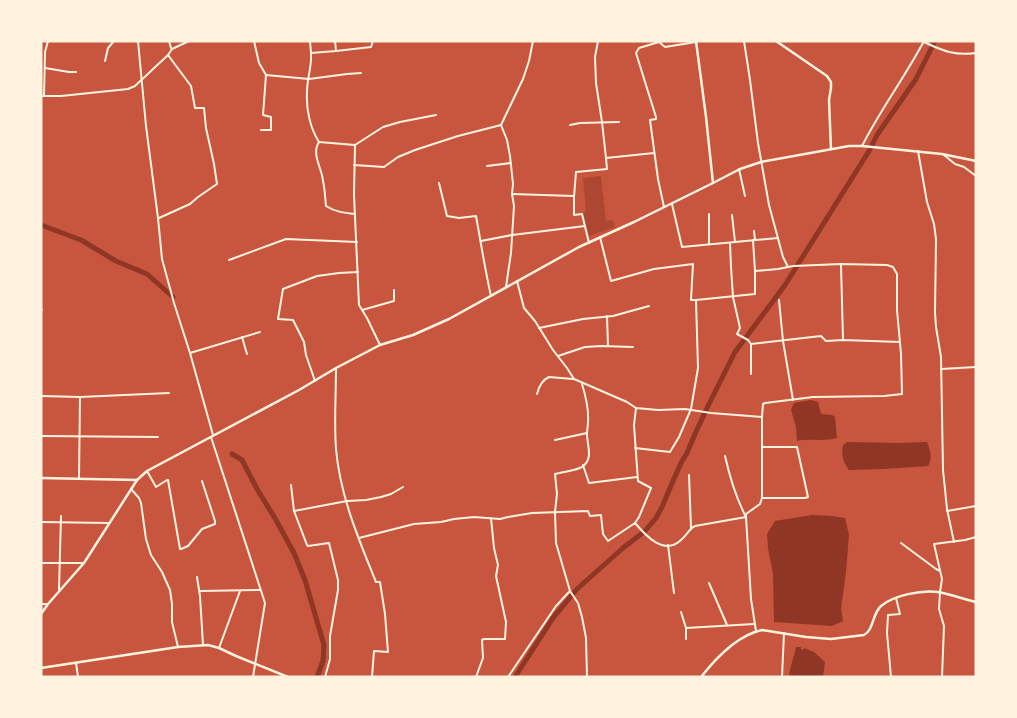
<svg xmlns="http://www.w3.org/2000/svg" width="1017" height="718" viewBox="0 0 1017 718" font-family="'PT Serif',serif">
<style>
.green{fill:#ae4732}
.water{fill:#8f3625}
.lines{fill:none;stroke-linecap:round;stroke-linejoin:round}
.canal{stroke:#8f3625;stroke-width:5}
.minor{stroke:#fff3e0;stroke-width:2}
.tertiary{stroke:#fff3e0;stroke-width:2.5}
</style>
<rect width="100%" height="100%" fill="#c8553d"/>
<polygon class="green" points="601,176 606,221 613,220 615,227 589,236 583,213 586,211 583,178"/>
<g class="water">
<path d="M811 400 818 402 821 414 832 415 835 417 837 438C824 442 810 438 797 441L796 427 791 410 794 403Z"/>
<path d="M847 442 898 443 927 442C930 450 933 458 928 466L884 469 849 470C843 462 841 455 843 445Z"/>
<polygon points="812,515 831,516 845,518 849,535 846,572 841,609 843,621 832,626 774,622 773,574 768,548 767,534 775,521"/>
<path d="M796 647H801V649L803 650 804 648 814 652 825 662 823 677H789C790 665 794 658 796 647Z"/>
</g>
<g class="lines">
<g class="canal">
<polyline points="41,225 81,240 116,261 147,274 173,297"/>
<polyline points="232,454 242,460 257,489 276,520 294,553 305,580 324,645 323,661 317,677"/>
<polyline points="515,677 553,618 577,589 623,548 645,531 656,518 662,507 673,481 682,461 687,453 695,434 708,406 735,352 785,285 869,151 877,135 916,79 935,41"/>
</g>
<g class="minor">
<polyline points="138,41 146,126 158,218 162,259 174,303 190,353 213,435"/>
<polyline points="169,41 171,48"/>
<polyline points="254,41 259,63 266,75 263,115 271,117 271,130 261,130"/>
<polyline points="310,41 311,53"/>
<path d="M335 41 336 51 311 53C312 67 307 78 307 92 306 109 310 128 319 142L355 145 354 195 359 305 367 318 380 345"/>
<polyline points="598,41 595,57 596,83 602,122 606,158"/>
<polyline points="744,41 750,80 758,143 769,205 783,257 788,267"/>
<path d="M924 42C943 51 955 56 976 53"/>
<polyline points="336,51 371,47 373,41"/>
<polyline points="105,61 108,48 114,41"/>
<polyline points="45,68 69,72 76,72"/>
<polyline points="266,75 309,79 347,74 361,73"/>
<polyline points="41,96 61,96 128,89 135,86 168,55 172,49 189,41"/>
<polyline points="44,96 45,52 48,41"/>
<polyline points="570,125 580,123 619,122"/>
<path d="M319 142C311 154 322 168 323 181 325 189 325 198 326 206 335 212 345 213 355 214"/>
<polyline points="355,145 383,127 400,122 436,115"/>
<path d="M862 146C880 110 905 77 924 41"/>
<polyline points="918,151 927,202 934,224 936,239 935,312 936,327 941,357 943,470 947,509 954,542"/>
<polyline points="944,155 955,164 964,167 976,176"/>
<polyline points="354,165 384,167 398,157 415,150 458,136 501,125"/>
<polyline points="487,166 511,163"/>
<polyline points="739,169 745,196"/>
<path d="M439 183 447 216 459 218 476 216C481 243 485 270 491 296"/>
<polyline points="512,194 574,196"/>
<polyline points="672,204 682,247 778,238"/>
<polyline points="664,207 658,179 650,120 656,119 656,117 636,53 639,48 659,42 665,47 696,42"/>
<polyline points="732,215 735,242"/>
<polyline points="159,218 190,204 198,197 217,184 214,164 206,128 204,108 195,108 191,86 168,55"/>
<polyline points="754,231 755,240"/>
<polyline points="600,237 611,281 654,269 693,264 691,300 696,300 698,368 691,409 679,437 670,452 635,448"/>
<polyline points="481,241 512,235 585,226"/>
<polyline points="589,243 582,214 574,215 574,197 576,172 607,169 606,158 654,153"/>
<polyline points="730,243 731,267 733,297 740,328 737,334 748,340 751,344 821,336 826,341 843,340 900,342"/>
<polyline points="709,244 709,214"/>
<polyline points="229,260 286,239 357,242"/>
<polyline points="841,265 843,340"/>
<polyline points="517,281 524,308 535,321 553,350 567,368 574,379 627,402 636,408 658,410 685,409 711,413 762,417 763,404 765,403 813,397 884,396 902,394 901,354 897,310 897,274 893,267 887,265 841,264 793,266 778,269 755,271 753,240"/>
<polyline points="506,287 511,253 514,206 512,194 513,184 510,156 507,140 501,125 523,79 529,61 533,41"/>
<polyline points="696,300 755,294 755,271"/>
<polyline points="779,300 783,341 793,400"/>
<polyline points="41,310 42,310"/>
<polyline points="362,310 394,301 394,290"/>
<polyline points="607,316 608,346"/>
<polyline points="539,328 583,319 613,316 649,306"/>
<polyline points="242,337 247,354"/>
<polyline points="751,344 751,374"/>
<polyline points="190,353 260,332"/>
<polyline points="558,356 585,347 601,346 633,347"/>
<path d="M336 368C336 395 334 422 336 449 340 496 359 540 376 582H380L385 614 388 652 374 651 372 677"/>
<polyline points="941,369 976,367"/>
<polyline points="315,381 306,355 304,342 293,320 278,319 283,289 317,276 339,273 358,272"/>
<path d="M582 384C586 397 589 409 588 422 588 426 587 430 587 434 587 445 594 459 582 467 574 471 563 472 555 474L557 494 555 512 556 543 570 591 578 603 582 617 586 638 587 677"/>
<path d="M537 394C539 386 542 380 549 377L573 379"/>
<polyline points="41,396 80,397 169,393"/>
<polyline points="41,436 158,437"/>
<polyline points="211,437 265,603 253,677"/>
<polyline points="555,440 587,433"/>
<polyline points="583,465 589,483 637,477"/>
<polyline points="147,471 156,487 167,480 168,480 180,549 181,549 188,546 202,529 215,524 215,521 202,481"/>
<polyline points="689,475 691,528"/>
<polyline points="79,479 80,397"/>
<polyline points="291,485 294,511 307,545 308,546 329,543 338,580 338,590 330,636 330,659 325,677"/>
<polyline points="131,489 139,498 141,503 146,539 151,555 162,572 170,590 172,604 172,622 178,647"/>
<polyline points="762,498 805,498 808,497 797,447 762,447"/>
<polyline points="294,511 347,501 366,500 381,497 391,494 403,487"/>
<polyline points="947,511 976,506"/>
<polyline points="41,522 109,523"/>
<polyline points="635,523 639,517 651,488 638,481 634,425 636,408"/>
<path d="M359 538 414 524 441 522 454 519 474 517 500 519 508 517 532 513 588 511 590 516 601 515 603 534 608 541 635 523C646 536 664 556 681 540 687 535 689 529 695 526L746 517C736 498 730 478 725 456"/>
<polyline points="901,543 936,569 940,571"/>
<polyline points="668,545 674,593"/>
<polyline points="41,563 84,563"/>
<polyline points="197,577 200,596 203,645"/>
<polyline points="709,583 727,625"/>
<polyline points="59,590 61,516"/>
<polyline points="200,591 260,590"/>
<polyline points="41,604 48,604"/>
<polyline points="681,612 686,628"/>
<polyline points="756,631 751,599 746,517 746,514 760,504 762,498 762,417"/>
<polyline points="686,639 686,628 754,624"/>
<polyline points="219,648 240,591"/>
<polyline points="76,663 78,677"/>
<polyline points="476,677 483,658 482,640 484,639 505,639 506,622 496,576 498,565 494,548 491,518"/>
<polyline points="508,677 556,606 569,592"/>
<polyline points="782,677 784,633"/>
<polyline points="891,677 887,633 888,615 900,614 896,598"/>
<polyline points="942,677 944,626 939,609 940,592 942,579 934,544 965,540 976,537"/>
</g>
<g class="tertiary">
<polyline points="696,41 706,117 713,183"/>
<polyline points="776,41 827,76 831,82 831,88 829,100 831,149"/>
<polyline points="41,478 137,480 147,471 299,390 336,368 380,345 413,335 449,319 579,247 634,222 713,183 740,169 761,162 849,146 862,146 942,154 976,161"/>
<polyline points="41,614 48,604 84,563 137,480"/>
<polyline points="41,668 178,647 208,645 219,648 236,656 288,677"/>
<path d="M701 677C716 658 738 635 762 630L806 637 831 639 864 635C874 630 872 614 881 606 894 595 921 590 938 592 950 594 963 599 976 602"/>
</g>
</g>
<rect width="1017" height="718" fill="none" stroke="#fff3e0" stroke-width="85"/>
</svg>
